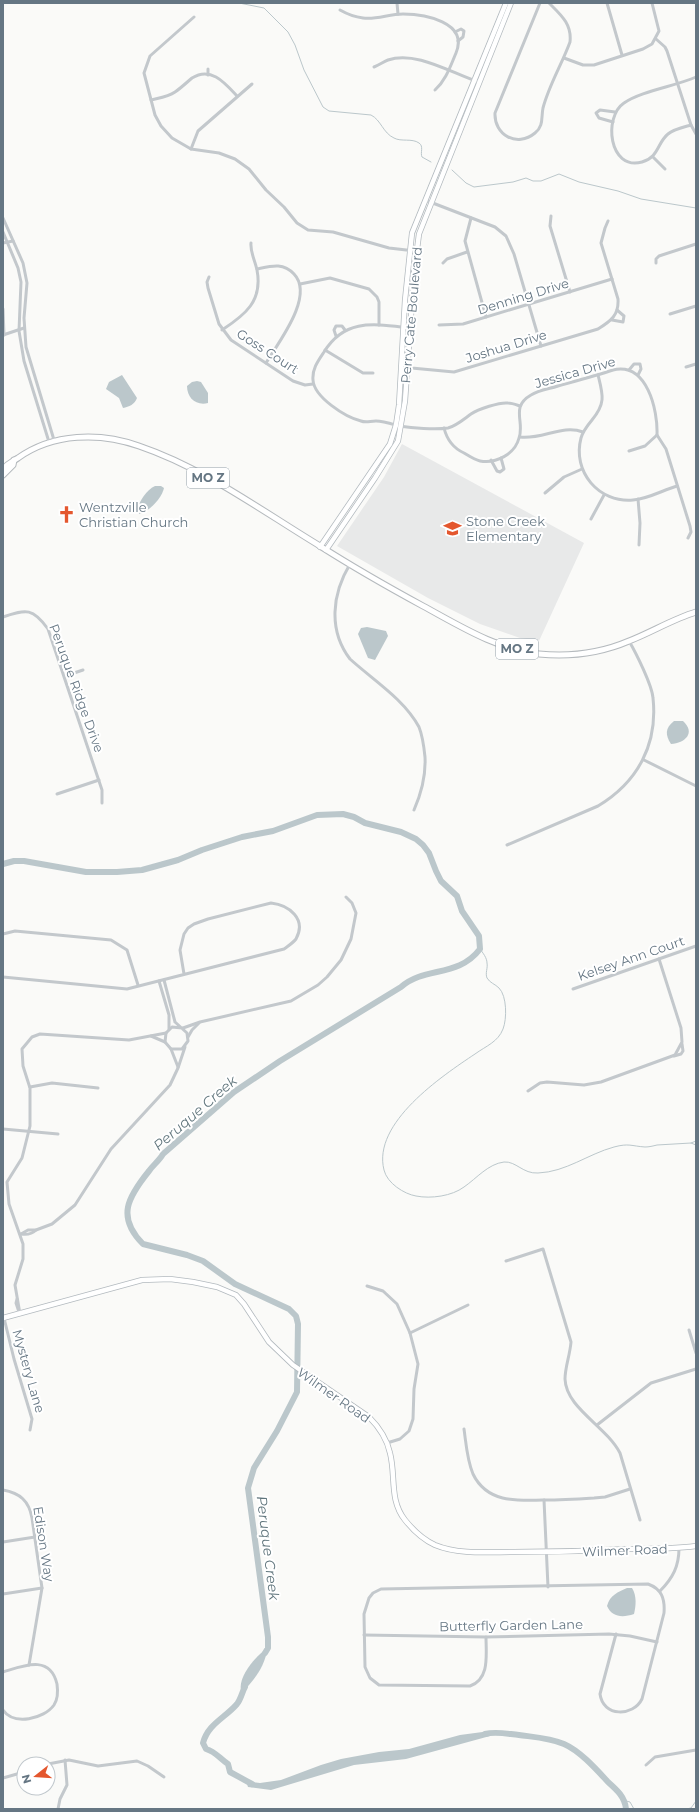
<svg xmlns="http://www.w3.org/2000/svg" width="699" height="1812" viewBox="0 0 699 1812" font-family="Montserrat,sans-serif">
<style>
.built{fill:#e8e9e9}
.water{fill:#bbc7cb}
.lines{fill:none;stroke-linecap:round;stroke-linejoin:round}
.stream{stroke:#bbc7cb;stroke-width:1}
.river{stroke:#bbc7cb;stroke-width:6}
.secondary-casing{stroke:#b3babf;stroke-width:6}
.primary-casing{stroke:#b5babe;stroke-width:7}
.street{stroke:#c3c8cc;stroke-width:3}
.secondary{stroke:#fff;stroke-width:4.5}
.primary{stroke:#fff;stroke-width:5}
.labels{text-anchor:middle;stroke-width:4;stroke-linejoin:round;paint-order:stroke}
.shield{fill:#fff;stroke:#939fa8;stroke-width:1}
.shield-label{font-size:12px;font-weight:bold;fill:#657683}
.street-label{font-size:13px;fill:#657683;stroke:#fff}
.poi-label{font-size:13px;fill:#657683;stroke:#fff;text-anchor:start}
.water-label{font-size:14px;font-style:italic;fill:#60757c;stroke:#fff}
</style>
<rect width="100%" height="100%" fill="#fafaf8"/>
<polygon class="built" points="402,444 584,543 539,641 520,638 480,624 428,598 337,546 384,477"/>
<g class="water">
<path d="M122 375 137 398C135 404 129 407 123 408L119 398 106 389 109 382Z"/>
<path d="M197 381 201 382 208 393V403C196 406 187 398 187 386L192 382Z"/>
<path d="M155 486H161L164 488C162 498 149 512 139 514L137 509C140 501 146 490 155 486Z"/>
<polygon points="367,627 386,631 388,636 375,660 368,658 358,634 361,628"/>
<path d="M674 721H683C696 733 685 743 671 744 665 735 665 728 674 721Z"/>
<path d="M627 1588H632C637 1596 636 1606 634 1614 622 1618 612 1617 607 1606 610 1595 618 1592 627 1588Z"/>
<path d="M268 1648C263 1669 257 1676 242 1693 235 1679 257 1654 268 1648Z"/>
<polygon points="490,1731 492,1732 490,1736 406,1759 354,1765 271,1790 248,1787 246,1781 260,1783 281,1780 321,1765 341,1759 379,1752 409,1749 460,1735"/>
</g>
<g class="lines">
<g class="stream">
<path d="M239 3 264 8 288 32 295 45 304 70 323 107 329 111 371 115C381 120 383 133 394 138 401 142 412 138 419 143 424 146 420 153 422 157L431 162"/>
<polyline points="452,170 466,183 474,187 513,182 526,178 533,181 541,181 559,174 579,182 618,191 641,199 696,208"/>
<path d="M480 949C483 953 487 958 487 963 488 968 485 973 487 978 490 983 495 984 499 988 507 996 507 1019 503 1029 498 1042 486 1046 475 1054 442 1076 372 1123 384 1170 387 1183 404 1194 416 1196 431 1199 452 1196 464 1187 477 1178 488 1164 504 1162 516 1161 523 1174 538 1173 566 1172 588 1154 614 1147 629 1143 631 1146 645 1147 649 1147 653 1146 657 1145 668 1144 680 1144 691 1143L696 1145"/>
<polyline points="691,1143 696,1141"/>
<polyline points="626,1801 630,1802 634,1809"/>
<polyline points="686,1809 691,1808 696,1801"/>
</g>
<g class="river">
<path d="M3 864 14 861H24L86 872H117L142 870 178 860 202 850 242 837 273 831 317 815 343 814 354 817 365 823 401 832 416 839 423 845 429 853 436 871 441 881 457 896 462 911 479 936 480 949C458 978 425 966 401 987L280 1061 234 1092 163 1154C159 1161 153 1165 149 1171 128 1197 116 1217 143 1244L187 1255 203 1261 235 1284 289 1309 296 1316 298 1324 297 1392 277 1431 254 1468 248 1488 268 1637V1648L265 1653"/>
<path d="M245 1687C242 1692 241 1699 237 1704 225 1718 208 1724 203 1743L206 1749C216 1752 219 1758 228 1764L230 1772 252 1784"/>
<path d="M485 1734C496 1731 508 1734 519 1735 533 1737 550 1738 564 1744 580 1751 596 1769 608 1782 617 1790 625 1797 626 1809"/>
</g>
<defs>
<g id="secondary">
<polyline points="320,547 390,444 396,425 399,405 405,300 412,233 506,3"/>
<polyline points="326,550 375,478 398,441 405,401 414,273 419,234 511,3"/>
<path d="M3 1318 142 1280 170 1279 193 1282 217 1287 236 1295 244 1304 269 1342 293 1365 369 1417C379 1427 387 1439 390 1453 396 1476 389 1500 405 1520 413 1530 424 1540 435 1545 459 1555 489 1552 514 1552 552 1552 591 1551 629 1549 651 1549 674 1549 696 1546"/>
</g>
<g id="primary">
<path d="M3 469C8 463 12 462 18 458 53 433 100 432 139 446 204 468 262 511 320 546 353 567 388 587 423 606 460 626 496 649 539 654 570 657 601 653 629 641 652 632 673 619 696 612"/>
<polyline points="3,475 13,465 14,460"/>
</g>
</defs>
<use href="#secondary" class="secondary-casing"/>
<use href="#primary" class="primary-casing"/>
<g class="street">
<polyline points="397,3 398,14"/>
<path d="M540 3 495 113C494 135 517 148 535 133 544 126 541 117 543 108 549 85 562 64 570 42 572 24 561 15 549 3"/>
<polyline points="607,3 622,55"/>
<path d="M340 10C347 14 355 17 363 18 376 20 389 14 403 14 424 14 469 22 456 53 450 67 446 80 435 90"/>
<polyline points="194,17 150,56 144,73 155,115 161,126 172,138 191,149 219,153 235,159 249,169 266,190 284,207 297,223 308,230 333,232 389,248 415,251"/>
<polyline points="455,32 461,29 464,31 463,37 458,41"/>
<polyline points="656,39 665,47 667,51 691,125 696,134"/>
<polyline points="564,58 583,65 594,65 643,49 652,44 659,31 652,3"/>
<path d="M374 67C379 65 383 62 388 60 416 50 453 74 479 82"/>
<polyline points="208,69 208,75"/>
<path d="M151 100C159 98 168 97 175 92 181 88 186 83 192 78 211 66 225 83 237 96"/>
<polyline points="613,122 599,118 596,113 600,110 615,112"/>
<path d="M691 125C684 127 674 129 668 134 657 143 659 157 642 162 609 171 603 117 624 103 641 91 676 86 696 77"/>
<polyline points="191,149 198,131 252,84"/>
<polyline points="653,157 665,169"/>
<polyline points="425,200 495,227 506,236 514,254 541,346"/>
<polyline points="551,216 550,226 570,292"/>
<polyline points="3,218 23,263 27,283 24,318 26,347 54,440"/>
<polyline points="471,218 465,241 486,317"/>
<polyline points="3,232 18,268 21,282 19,331 24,361 49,442"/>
<polyline points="3,243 13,241"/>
<polyline points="443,263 447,259 467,252"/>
<polyline points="656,263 656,259 659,256 696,244"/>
<path d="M257 269C271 266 283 262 294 274 315 296 278 343 266 363"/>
<polyline points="209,277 207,282 208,288 219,324 231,340 293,381 305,385 313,384"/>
<polyline points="300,284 330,278 369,289 377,297 379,302 379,325"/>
<polyline points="3,309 4,335"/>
<polyline points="670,314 696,306"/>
<polyline points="612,320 623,322 624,316 617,310"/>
<polyline points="439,325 463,324 612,279"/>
<path d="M410 328C374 324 345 318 324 352 318 361 312 369 313 380 314 397 345 417 361 421 366 423 370 421 376 421 383 421 392 424 399 426 412 428 435 430 448 428 456 426 464 419 471 414 478 409 500 402 508 403 512 403 517 405 520 406"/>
<path d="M222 330C245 315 263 301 257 270 255 260 250 252 251 243"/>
<polyline points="3,335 24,328"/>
<polyline points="336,336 334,330 336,326 342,326 345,330"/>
<polyline points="325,350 363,373 373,373"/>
<path d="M401 367 454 372 598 329C611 321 619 315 618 299L601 243 605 228 608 221"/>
<polyline points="686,367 696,364"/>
<polyline points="629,370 634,364 640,364 641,369 638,375"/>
<path d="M598 375C603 395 606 403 592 420 587 426 583 431 581 438 572 472 599 503 633 500 648 499 663 490 677 486"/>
<path d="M444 428C447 440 453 448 464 453 469 456 475 460 480 461 496 464 515 454 519 438 525 422 510 407 531 395 539 390 549 389 558 386 576 381 595 376 613 370 647 362 658 410 657 435L645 446 629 451"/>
<polyline points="657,435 666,449 690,526 691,532 688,538"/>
<path d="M520 437C542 440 562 424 583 432"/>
<polyline points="491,460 497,471 500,472 504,469 501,458"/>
<polyline points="545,493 564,477 582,469"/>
<polyline points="638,499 640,523 639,545"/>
<polyline points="591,519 604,495"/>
<path d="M350 564C332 594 328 630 350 659 373 680 404 699 419 727 423 737 424 747 425 757 426 776 421 794 414 810"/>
<path d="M3 617C27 609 33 608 48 629L102 790V803"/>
<polyline points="65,676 83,670"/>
<polyline points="644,760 696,786"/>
<polyline points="57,794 99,780"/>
<path d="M507 845 598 806C638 782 658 744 653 698 652 685 636 653 629 641"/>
<polyline points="3,934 15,931 111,940 127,950 138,985"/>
<path d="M3 977 127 989 284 949C288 946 293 943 296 939 307 919 289 905 271 903L208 919 194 924 188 928 184 934 180 950 184 974"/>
<polyline points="164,980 175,1022 187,1033 188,1041 182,1049 171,1049 165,1042 166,1033 172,1027 182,1028"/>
<polyline points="159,981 169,1015 169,1029"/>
<polyline points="573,989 696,946"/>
<polyline points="183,1028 200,1022 291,1001 318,985 327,977 341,960 351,939 356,913 352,903 346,897"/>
<polyline points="151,1036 165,1042"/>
<polyline points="188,1037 192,1030 199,1023"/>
<polyline points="171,1049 178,1067"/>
<polyline points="674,1056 681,1054 683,1051 682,1044"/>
<polyline points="30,1087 52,1083 98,1088"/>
<polyline points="528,1091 540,1083 547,1082 584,1085 601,1082 675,1055 682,1042 681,1028 659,959"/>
<polyline points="3,1129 58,1134"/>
<polyline points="21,1234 28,1230 36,1230 52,1224 75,1205 111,1149 170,1085 178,1068 185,1047"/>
<path d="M21 1234C27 1235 32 1234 36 1230"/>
<path d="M506 1261 543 1249 571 1342C570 1355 565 1367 565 1379 566 1408 606 1426 620 1453L640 1520"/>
<polyline points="367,1286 383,1291 397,1304 410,1333 418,1364 414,1389 413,1419 409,1431 400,1439 387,1443"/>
<polyline points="17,1299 16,1303 19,1312"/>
<polyline points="20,1314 15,1285 23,1259 23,1244 9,1204 7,1182 22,1158 30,1126 30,1088 23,1066 22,1049 32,1037 40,1034 129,1040 166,1033"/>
<polyline points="4,1318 14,1359 32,1419 30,1430"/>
<polyline points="689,1330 696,1353"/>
<polyline points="410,1333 468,1305"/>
<polyline points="597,1425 651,1383 696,1369"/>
<path d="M464 1429C466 1443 467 1460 473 1474 487 1503 517 1501 545 1500 561 1500 578 1499 594 1498L605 1497 630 1489"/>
<path d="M3 1490C20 1493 29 1501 32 1518L42 1588 29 1665"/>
<polyline points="544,1500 548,1587"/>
<polyline points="3,1542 35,1537"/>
<path d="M660 1591C673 1578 679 1566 679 1548"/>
<polyline points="3,1594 42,1588"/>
<polyline points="364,1635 486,1637 609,1634 630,1636 657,1642"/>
<path d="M486 1637C486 1655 490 1679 470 1686L379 1685 370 1678 365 1667 364 1614 369 1598 373 1593 381 1589 648 1584C662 1589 665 1599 664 1613L642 1699C633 1717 603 1717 600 1694L616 1634"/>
<path d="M3 1672C23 1666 50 1654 57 1684 58 1691 58 1699 54 1705 44 1719 14 1726 3 1710"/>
<polyline points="48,1764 69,1760 98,1766 137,1761 148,1766 164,1777"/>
<polyline points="646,1765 655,1757 696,1750"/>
<polyline points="3,1778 24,1772"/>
<polyline points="58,1809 60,1799 67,1785 65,1760"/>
</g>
<use href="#secondary" class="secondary"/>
<use href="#primary" class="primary"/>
</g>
<defs>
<symbol id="church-bare" viewBox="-9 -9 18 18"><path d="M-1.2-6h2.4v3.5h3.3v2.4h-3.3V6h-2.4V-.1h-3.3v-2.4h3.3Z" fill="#e4572e" stroke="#fff" stroke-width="2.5" paint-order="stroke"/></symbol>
<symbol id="school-bare" viewBox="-9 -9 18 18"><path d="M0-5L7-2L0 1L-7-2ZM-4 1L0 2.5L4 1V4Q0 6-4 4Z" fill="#e4572e" stroke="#fff" stroke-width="2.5" paint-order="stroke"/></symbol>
</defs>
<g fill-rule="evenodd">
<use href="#church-bare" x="54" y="502" width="25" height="25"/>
<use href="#school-bare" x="440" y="516" width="25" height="25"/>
</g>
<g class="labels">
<g class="shield">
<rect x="187" y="468" width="42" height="20" rx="3"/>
<rect x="496" y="639" width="42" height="20" rx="3"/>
</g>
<g class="shield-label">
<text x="208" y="482">MO Z</text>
<text x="517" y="653">MO Z</text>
</g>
<g class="street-label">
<text transform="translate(523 296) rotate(-17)" y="5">Denning Drive</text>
<text transform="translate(411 315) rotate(-85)" y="5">Perry Cate Boulevard</text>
<text transform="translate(506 346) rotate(-17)" y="5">Joshua Drive</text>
<text transform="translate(268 351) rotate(33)" y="5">Goss Court</text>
<text transform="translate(575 372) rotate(-16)" y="5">Jessica Drive</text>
<text transform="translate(77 688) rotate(70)" y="5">Peruque Ridge Drive</text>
<text transform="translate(631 958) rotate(-19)" y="5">Kelsey Ann Court</text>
<text transform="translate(29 1371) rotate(74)" y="5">Mystery Lane</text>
<text transform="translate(334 1395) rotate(35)" y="5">Wilmer Road</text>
<text transform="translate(44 1544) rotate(81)" y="5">Edison Way</text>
<text transform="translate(625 1550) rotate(-2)" y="5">Wilmer Road</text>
<text transform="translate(511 1625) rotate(-1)" y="5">Butterfly Garden Lane</text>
</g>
<g class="poi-label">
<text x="79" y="512">Wentzville<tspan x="79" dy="15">Christian Church</tspan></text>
<text x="466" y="526">Stone Creek<tspan x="466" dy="15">Elementary</tspan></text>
</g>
<g class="water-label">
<text transform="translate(195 1113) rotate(-41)" y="5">Peruque Creek</text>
<text transform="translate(268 1548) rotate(83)" y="5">Peruque Creek</text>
</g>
</g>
<rect width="699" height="1812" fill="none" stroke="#657683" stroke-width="8"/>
<g transform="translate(36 1776) rotate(253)"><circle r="19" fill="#ffffff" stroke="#c1c8cd"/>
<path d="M0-3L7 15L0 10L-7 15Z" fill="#e4572e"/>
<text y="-6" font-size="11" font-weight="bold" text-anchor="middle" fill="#657683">N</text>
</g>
</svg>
